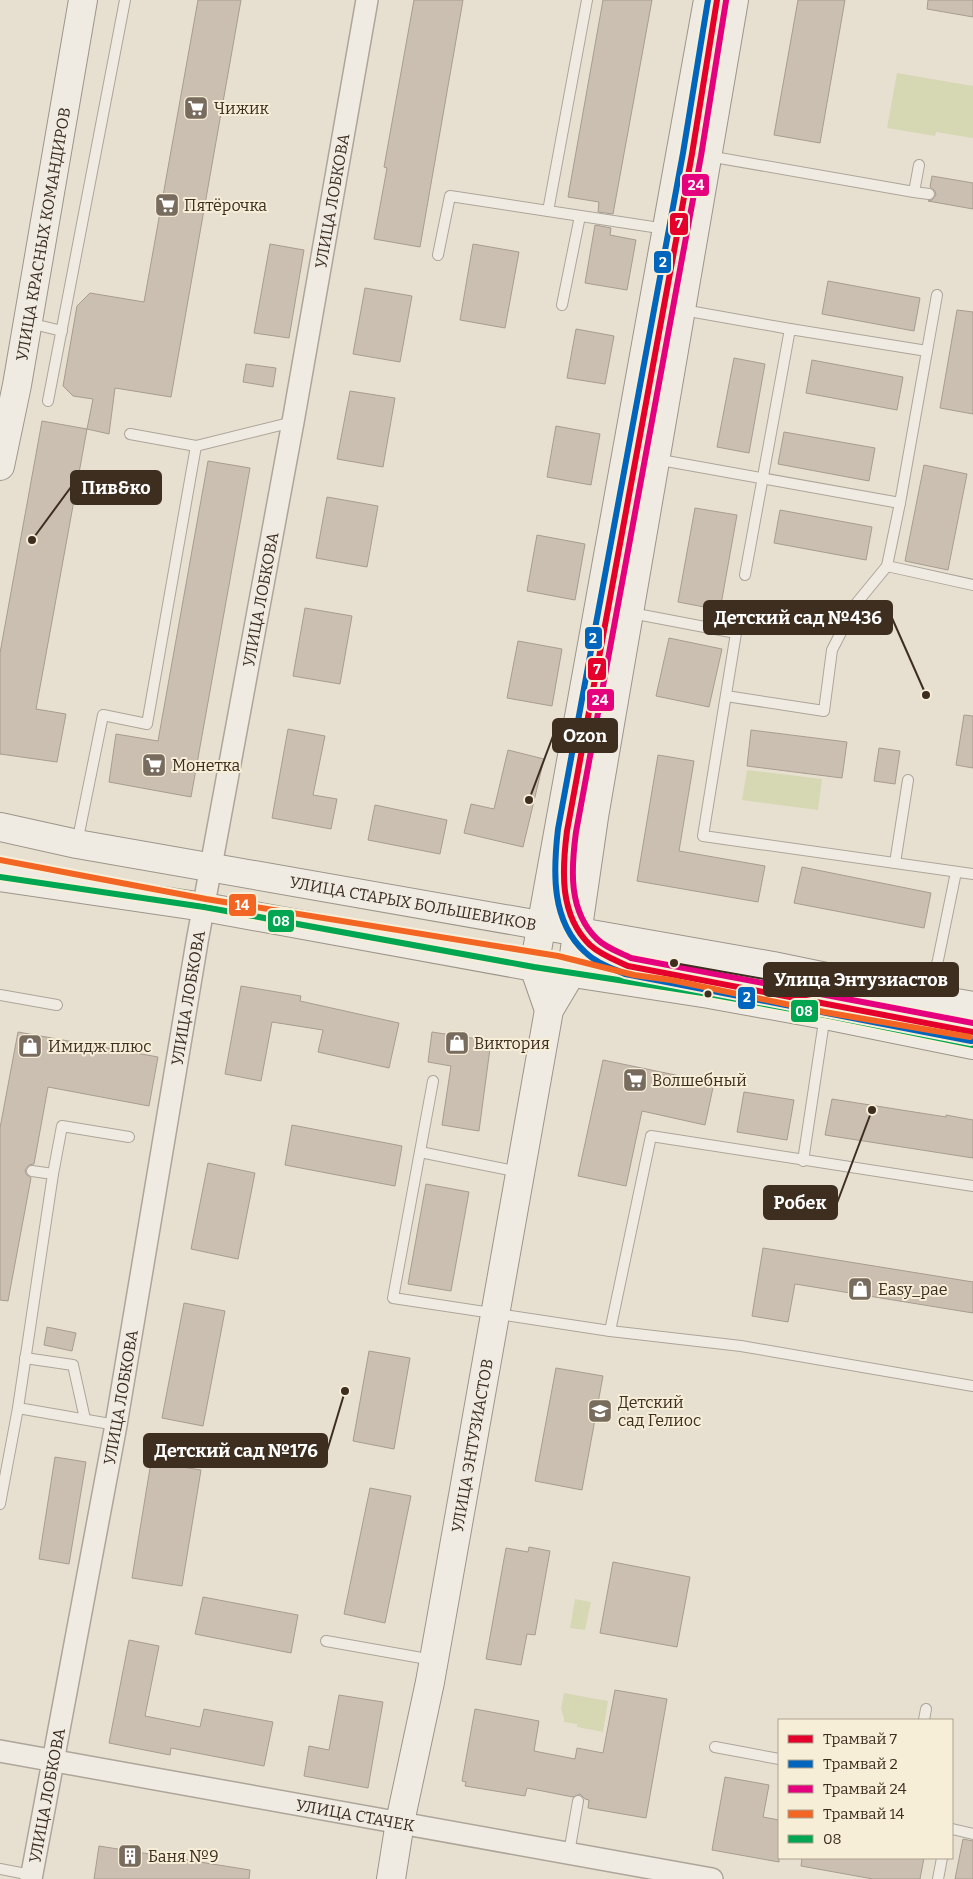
<svg xmlns="http://www.w3.org/2000/svg" width="973" height="1879" viewBox="0 0 973 1879" font-family="Bitter,serif">
<style>
.green{fill:#d6d7b3}
.building{fill:#cbbfb2;stroke:#a89c90}
.lines{fill:none;stroke-linecap:round;stroke-linejoin:round}
.lane-casing{stroke:#ada599;stroke-width:12}
.street-casing{stroke:#ada599;stroke-width:24}
.secondary-casing{stroke:#9c958a;stroke-width:30}
.lane{stroke:#efebe3;stroke-width:10}
.street{stroke:#efebe3;stroke-width:21}
.secondary{stroke:#efebe3;stroke-width:28}
.bus-1-casing{stroke:#f7eed8;stroke-width:10}
.bus-1{stroke:#00a651;stroke-width:6}
.tram-1-casing{stroke:#f7eed8;stroke-width:10}
.tram-2-casing{stroke:#f7eed8;stroke-width:10}
.tram-3-casing{stroke:#f7eed8;stroke-width:10}
.tram-4-casing{stroke:#f7eed8;stroke-width:10}
.tram-1{stroke:#e4002b;stroke-width:6}
.tram-2{stroke:#0065bd;stroke-width:6}
.tram-3{stroke:#e5007d;stroke-width:6}
.tram-4{stroke:#f26522;stroke-width:6}
.bus-dot{fill:#3d2e20;stroke:#f7eed8;stroke-width:2}
.labels{text-anchor:middle;stroke-width:4;stroke-linejoin:round;paint-order:stroke}
.poi-label{font-size:16px;fill:#3d2e20;stroke:#f7eed8;text-anchor:start}
.street-label{font-size:16px;fill:#3d2e20;stroke:#f7eed8}
.leader{fill:none;stroke:#3d2e20;stroke-width:2}
.callout-dot{fill:#3d2e20;stroke:#f7eed8;stroke-width:2}
.callout{fill:#3d2e20;stroke:#3d2e20;stroke-width:2}
.callout-label{font-size:18px;text-anchor:middle;font-weight:bold;fill:#fff}
.line-badge{stroke:#f7eed8;stroke-width:2}
.badge-label{font-size:14px;text-anchor:middle;font-weight:bold;fill:#fff}
</style>
<rect width="100%" height="100%" fill="#e7e0d1"/>
<g class="green">
<polygon points="897,73 973,86 973,138 936,132 935,136 887,128"/>
<polygon points="747,770 822,779 818,810 742,800"/>
<polygon points="575,1599 591,1602 585,1630 570,1628"/>
<polygon points="564,1693 608,1701 603,1732 577,1727 577,1724 564,1722 564,1718 561,1709"/>
</g>
<g class="building">
<polygon points="198,0 241,0 171,397 115,388 109,434 87,429 93,399 73,396 63,386 77,306 90,293 144,302"/>
<polygon points="414,0 463,0 420,247 374,239 387,168 384,167"/>
<polygon points="603,0 652,0 613,214 598,212 599,202 568,197"/>
<polygon points="798,0 845,0 820,143 774,135"/>
<polygon points="928,0 973,0 973,17 927,9"/>
<polygon points="932,176 973,183 973,209 928,201 932,200 936,195 935,191 930,187"/>
<polygon points="595,225 611,228 610,235 636,240 627,290 585,283"/>
<polygon points="270,244 304,250 289,338 254,333"/>
<polygon points="473,244 519,252 505,328 460,320"/>
<polygon points="828,281 920,298 914,331 822,314"/>
<polygon points="365,288 412,296 400,362 353,354"/>
<polygon points="957,310 973,312 973,414 940,408"/>
<polygon points="576,329 614,336 605,384 567,378"/>
<polygon points="734,358 765,364 749,453 717,447"/>
<polygon points="812,360 903,377 897,410 806,393"/>
<polygon points="246,364 276,368 273,387 243,382"/>
<polygon points="350,391 395,398 383,467 337,459"/>
<polygon points="42,421 87,429 36,709 66,714 57,762 0,754 0,653"/>
<polygon points="556,426 600,434 591,485 547,477"/>
<polygon points="784,432 875,448 869,481 778,464"/>
<polygon points="208,461 250,468 191,797 109,782 116,734 158,741"/>
<polygon points="924,465 967,474 948,570 905,561"/>
<polygon points="327,497 378,506 367,567 316,558"/>
<polygon points="695,508 737,515 720,610 678,602"/>
<polygon points="780,510 872,527 866,560 774,543"/>
<polygon points="537,535 585,544 575,600 527,591"/>
<polygon points="305,608 352,616 340,684 293,676"/>
<polygon points="669,638 722,649 709,707 656,696"/>
<polygon points="518,641 562,649 552,706 507,698"/>
<polygon points="964,715 973,716 973,768 956,765"/>
<polygon points="288,729 325,736 313,795 337,799 331,829 272,818"/>
<polygon points="751,730 847,742 842,778 747,766"/>
<polygon points="879,748 900,751 895,784 874,781"/>
<polygon points="508,750 544,759 523,847 464,833 471,804 494,809"/>
<polygon points="658,755 694,761 679,851 765,866 758,902 637,881"/>
<polygon points="375,805 447,820 440,854 368,840"/>
<polygon points="802,867 931,893 924,928 794,903"/>
<polygon points="241,986 301,996 300,1001 399,1023 389,1068 318,1052 323,1030 272,1022 261,1081 225,1074"/>
<polygon points="18,1032 158,1057 149,1106 48,1087 34,1164 29,1165 25,1170 26,1174 31,1178 8,1301 0,1300 0,1128"/>
<polygon points="432,1032 491,1041 479,1131 442,1125 451,1066 428,1062"/>
<polygon points="603,1060 714,1083 705,1125 642,1111 626,1186 578,1176"/>
<polygon points="744,1092 794,1100 787,1140 737,1132"/>
<polygon points="832,1099 946,1117 946,1115 973,1120 973,1158 825,1135"/>
<polygon points="292,1125 402,1146 395,1186 285,1165"/>
<polygon points="208,1163 255,1173 238,1259 191,1249"/>
<polygon points="426,1184 469,1192 451,1291 408,1284"/>
<polygon points="763,1248 973,1282 973,1313 795,1284 788,1322 752,1316"/>
<polygon points="184,1303 225,1311 203,1426 162,1418"/>
<polygon points="47,1327 76,1333 72,1351 44,1345"/>
<polygon points="369,1351 410,1358 394,1449 353,1441"/>
<polygon points="556,1368 603,1376 582,1490 535,1481"/>
<polygon points="55,1457 86,1462 69,1564 39,1559"/>
<polygon points="151,1462 201,1470 182,1586 132,1578"/>
<polygon points="370,1488 411,1496 385,1623 344,1614"/>
<polygon points="529,1547 550,1551 535,1635 527,1634 521,1665 486,1659 506,1548 528,1552"/>
<polygon points="613,1562 690,1577 677,1647 600,1633"/>
<polygon points="203,1597 298,1615 291,1653 195,1634"/>
<polygon points="129,1640 159,1646 145,1716 200,1727 204,1709 273,1722 264,1766 171,1748 170,1755 109,1743"/>
<polygon points="615,1690 667,1699 646,1818 588,1808 589,1800 585,1799 580,1794 573,1797 527,1788 525,1796 465,1786 466,1782 462,1781 475,1709 539,1721 534,1751 575,1759 577,1748 603,1753"/>
<polygon points="339,1695 383,1702 368,1788 304,1776 309,1746 329,1750"/>
<polygon points="725,1777 769,1785 763,1817 779,1820 779,1862 712,1850"/>
<polygon points="963,1839 973,1841 973,1879 955,1879"/>
<polygon points="99,1846 250,1870 249,1879 94,1879"/>
<polygon points="802,1858 924,1858 920,1879 873,1879 801,1866"/>
</g>
<g class="lines">
<defs>
<g id="lane">
<polyline points="708,156 914,192 919,165"/>
<polyline points="914,192 929,194"/>
<polyline points="548,211 587,0"/>
<polyline points="438,255 450,196 666,229"/>
<polyline points="562,305 580,216"/>
<polyline points="683,310 790,329"/>
<polyline points="29,323 62,331"/>
<polyline points="927,351 937,295"/>
<polyline points="48,401 125,0"/>
<polyline points="130,434 196,446"/>
<polyline points="655,459 900,503"/>
<polyline points="887,566 973,585"/>
<polyline points="600,607 736,633 703,836 973,874"/>
<polyline points="726,696 824,711 832,650 855,605 887,566 900,503 927,351 790,329 745,575"/>
<polyline points="77,843 103,715 147,724 196,446 293,422"/>
<polyline points="895,863 908,780"/>
<polyline points="0,995 57,1005"/>
<polyline points="928,997 938,960 956,872"/>
<polyline points="433,1081 393,1298 610,1331 741,1346 973,1386"/>
<polyline points="420,1152 519,1172"/>
<polyline points="803,1161 828,995"/>
<polyline points="53,1174 62,1126 129,1137"/>
<polyline points="610,1331 651,1136 973,1186"/>
<polyline points="25,1358 73,1365 85,1419"/>
<polyline points="18,1408 116,1425"/>
<polyline points="0,1504 18,1408 53,1174 32,1171"/>
<polyline points="326,1641 433,1660"/>
<polyline points="924,1720 926,1709"/>
<polyline points="715,1747 779,1759"/>
<polyline points="952,1829 973,1834"/>
<polyline points="569,1853 578,1801"/>
<polyline points="0,1869 31,1875"/>
<polyline points="938,1879 942,1858"/>
</g>
<g id="street">
<path id="s1" d="M0 1751 712 1879"/>
<path id="s2" d="M31 1879 116 1425 197 942 293 422 367 0"/>
</g>
<g id="secondary">
<path id="s3" d="M0 466 17 385 83 0"/>
<path id="s4" d="M0 827 77 844 773 966 928 998 973 1006"/>
<polyline points="0,877 204,907 534,967 709,994 825,1015 973,1045"/>
<polyline points="549,1010 534,967 708,0"/>
<path id="s5" d="M391 1879 400 1822 430 1682 549 1010 571 973 574 955 594 817 734 0"/>
</g>
</defs>
<use href="#lane" class="lane-casing"/>
<use href="#street" class="street-casing"/>
<use href="#secondary" class="secondary-casing"/>
<use href="#lane" class="lane"/>
<use href="#street" class="street"/>
<use href="#secondary" class="secondary"/>
<defs>
<polyline id="bus-1" points="0,877 204,907 534,967 709,994 825,1015 973,1045"/>
</defs>
<use href="#bus-1" class="bus-1-casing"/>
<use href="#bus-1" class="bus-1"/>
<defs>
<path id="tram-1" d="M717 0 692 154 567 831C562 870 559 915 590 945 601 955 615 960 628 966L973 1032"/>
<path id="tram-2" d="M708 0 683 153 558 829C553 872 551 921 585 952 596 963 612 968 625 974L971 1041"/>
<path id="tram-3" d="M726 1 701 156 576 832C571 869 568 911 597 939 606 948 619 952 631 958L973 1023"/>
<polyline id="tram-4" points="0,860 206,899 558,956 634,975 671,980 824,1012 970,1037"/>
</defs>
<use href="#tram-1" class="tram-1-casing"/>
<use href="#tram-2" class="tram-2-casing"/>
<use href="#tram-3" class="tram-3-casing"/>
<use href="#tram-4" class="tram-4-casing"/>
<use href="#tram-1" class="tram-1"/>
<use href="#tram-2" class="tram-2"/>
<use href="#tram-3" class="tram-3"/>
<use href="#tram-4" class="tram-4"/>
</g>
<defs>
<symbol id="supermarket-square" viewBox="-11 -11 22 22"><rect x="-9" y="-9" width="18" height="18" rx="4" fill="#786c5e" stroke="#f7eed8"/><path d="M-6-5.5h2.5l.6 2H6L4.5 2H-2.5L-4.4-4H-6ZM-1.5 3.2a1.3 1.3 0 1 0 .1 0ZM3 3.2a1.3 1.3 0 1 0 .1 0Z" fill="#fff"/></symbol>
<symbol id="shop-square" viewBox="-11 -11 22 22"><rect x="-9" y="-9" width="18" height="18" rx="4" fill="#786c5e" stroke="#f7eed8"/><path d="M-5-2.5h2.3a2.7 3.5 0 0 1 5.4 0H5L5.5 6h-11ZM-1.5-2.5h3a1.5 2.3 0 0 0-3 0Z" fill="#fff"/></symbol>
<symbol id="school-square" viewBox="-11 -11 22 22"><rect x="-9" y="-9" width="18" height="18" rx="4" fill="#786c5e" stroke="#f7eed8"/><path d="M0-5L7-2L0 1L-7-2ZM-4 1L0 2.5L4 1V4Q0 6-4 4Z" fill="#fff"/></symbol>
<symbol id="building-square" viewBox="-11 -11 22 22"><rect x="-9" y="-9" width="18" height="18" rx="4" fill="#786c5e" stroke="#f7eed8"/><path d="M-4-6H4V6H1V3H-1V6H-4ZM-2.5-4.3h1.7v1.8h-1.7ZM.8-4.3h1.7v1.8H.8ZM-2.5-1h1.7V.8h-1.7ZM.8-1h1.7V.8H.8Z" fill="#fff"/></symbol>
</defs>
<g fill-rule="evenodd">
<use href="#supermarket-square" x="182" y="94" width="28" height="28"/>
<use href="#supermarket-square" x="153" y="191" width="28" height="28"/>
<use href="#supermarket-square" x="140" y="751" width="28" height="28"/>
<use href="#shop-square" x="443" y="1029" width="28" height="28"/>
<use href="#shop-square" x="16" y="1032" width="28" height="28"/>
<use href="#supermarket-square" x="621" y="1066" width="28" height="28"/>
<use href="#shop-square" x="846" y="1275" width="28" height="28"/>
<use href="#school-square" x="586" y="1397" width="28" height="28"/>
<use href="#building-square" x="116" y="1842" width="28" height="28"/>
</g>
<circle class="bus-dot" cx="708" cy="994" r="4.5"/>
<g class="labels">
<g class="poi-label">
<text x="214" y="114">Чижик</text>
<text x="184" y="211">Пятёрочка</text>
<text x="172" y="771">Монетка</text>
<text x="474" y="1049">Виктория</text>
<text x="48" y="1052">Имидж плюс</text>
<text x="652" y="1086">Волшебный</text>
<text x="878" y="1295">Easy_pae</text>
<text x="618" y="1408">Детский<tspan x="618" dy="18">сад Гелиос</tspan></text>
<text x="148" y="1862">Баня №9</text>
</g>
<g class="street-label">
<text dy="6" stroke="none"><textPath href="#s2" startOffset="1705">УЛИЦА ЛОБКОВА</textPath></text>
<text dy="6" stroke="none"><textPath href="#s3" startOffset="236">УЛИЦА КРАСНЫХ КОМАНДИРОВ</textPath></text>
<text dy="6" stroke="none"><textPath href="#s2" startOffset="1300">УЛИЦА ЛОБКОВА</textPath></text>
<text dy="6" stroke="none"><textPath href="#s4" startOffset="420">УЛИЦА СТАРЫХ БОЛЬШЕВИКОВ</textPath></text>
<text dy="6" stroke="none"><textPath href="#s2" startOffset="895">УЛИЦА ЛОБКОВА</textPath></text>
<text dy="6" stroke="none"><textPath href="#s2" startOffset="490">УЛИЦА ЛОБКОВА</textPath></text>
<text dy="6" stroke="none"><textPath href="#s5" startOffset="441">УЛИЦА ЭНТУЗИАСТОВ</textPath></text>
<text dy="6" stroke="none"><textPath href="#s2" startOffset="85">УЛИЦА ЛОБКОВА</textPath></text>
<text dy="6" stroke="none"><textPath href="#s1" startOffset="361">УЛИЦА СТАЧЕК</textPath></text>
</g>
</g>
<path class="leader" d="M32 540L71 487M926 695L892 618M529 800L553 736M674 963L764 979M872 1110L837 1203M345 1391L327 1451"/>
<g class="callout-dot">
<circle cx="32" cy="540" r="5"/>
<circle cx="926" cy="695" r="5"/>
<circle cx="529" cy="800" r="5"/>
<circle cx="674" cy="963" r="5"/>
<circle cx="872" cy="1110" r="5"/>
<circle cx="345" cy="1391" r="5"/>
</g>
<g class="callout">
<rect x="71" y="471" width="90" height="33" rx="5"/>
<rect x="704" y="601" width="188" height="33" rx="5"/>
<rect x="553" y="719" width="64" height="33" rx="5"/>
<rect x="764" y="963" width="194" height="33" rx="5"/>
<rect x="764" y="1186" width="73" height="33" rx="5"/>
<rect x="144" y="1434" width="183" height="33" rx="5"/>
</g>
<g class="callout-label">
<text x="116" y="494">Пив&amp;ко</text>
<text x="798" y="624">Детский сад №436</text>
<text x="585" y="742">Ozon</text>
<text x="861" y="986">Улица Энтузиастов</text>
<text x="800" y="1209">Робек</text>
<text x="236" y="1457">Детский сад №176</text>
</g>
<g class="line-badge">
<rect x="681" y="173" width="29" height="24" rx="5" fill="#e5007d"/>
<rect x="669" y="212" width="20" height="24" rx="5" fill="#e4002b"/>
<rect x="653" y="250" width="19" height="24" rx="5" fill="#0065bd"/>
<rect x="584" y="626" width="19" height="24" rx="5" fill="#0065bd"/>
<rect x="587" y="657" width="20" height="24" rx="5" fill="#e4002b"/>
<rect x="586" y="688" width="29" height="24" rx="5" fill="#e5007d"/>
<rect x="228" y="893" width="29" height="24" rx="5" fill="#f26522"/>
<rect x="267" y="909" width="28" height="24" rx="5" fill="#00a651"/>
<rect x="737" y="986" width="19" height="24" rx="5" fill="#0065bd"/>
<rect x="790" y="999" width="29" height="24" rx="5" fill="#00a651"/>
</g>
<g class="badge-label">
<text x="696" y="190">24</text>
<text x="679" y="228">7</text>
<text x="663" y="267">2</text>
<text x="593" y="643">2</text>
<text x="597" y="674">7</text>
<text x="600" y="705">24</text>
<text x="242" y="910">14</text>
<text x="281" y="926">08</text>
<text x="747" y="1002">2</text>
<text x="804" y="1016">08</text>
</g>
<rect x="778" y="1719" width="175" height="140" fill="#f7eed8" stroke="#ada18e"/>
<rect x="788" y="1735" width="25" height="8" fill="#e4002b" stroke="#ada18e"/>
<text x="823" y="1744" font-size="15" fill="#3d2e20">Трамвай 7</text>
<rect x="788" y="1760" width="25" height="8" fill="#0065bd" stroke="#ada18e"/>
<text x="823" y="1769" font-size="15" fill="#3d2e20">Трамвай 2</text>
<rect x="788" y="1785" width="25" height="8" fill="#e5007d" stroke="#ada18e"/>
<text x="823" y="1794" font-size="15" fill="#3d2e20">Трамвай 24</text>
<rect x="788" y="1810" width="25" height="8" fill="#f26522" stroke="#ada18e"/>
<text x="823" y="1819" font-size="15" fill="#3d2e20">Трамвай 14</text>
<rect x="788" y="1835" width="25" height="8" fill="#00a651" stroke="#ada18e"/>
<text x="823" y="1844" font-size="15" fill="#3d2e20">08</text>
</svg>
